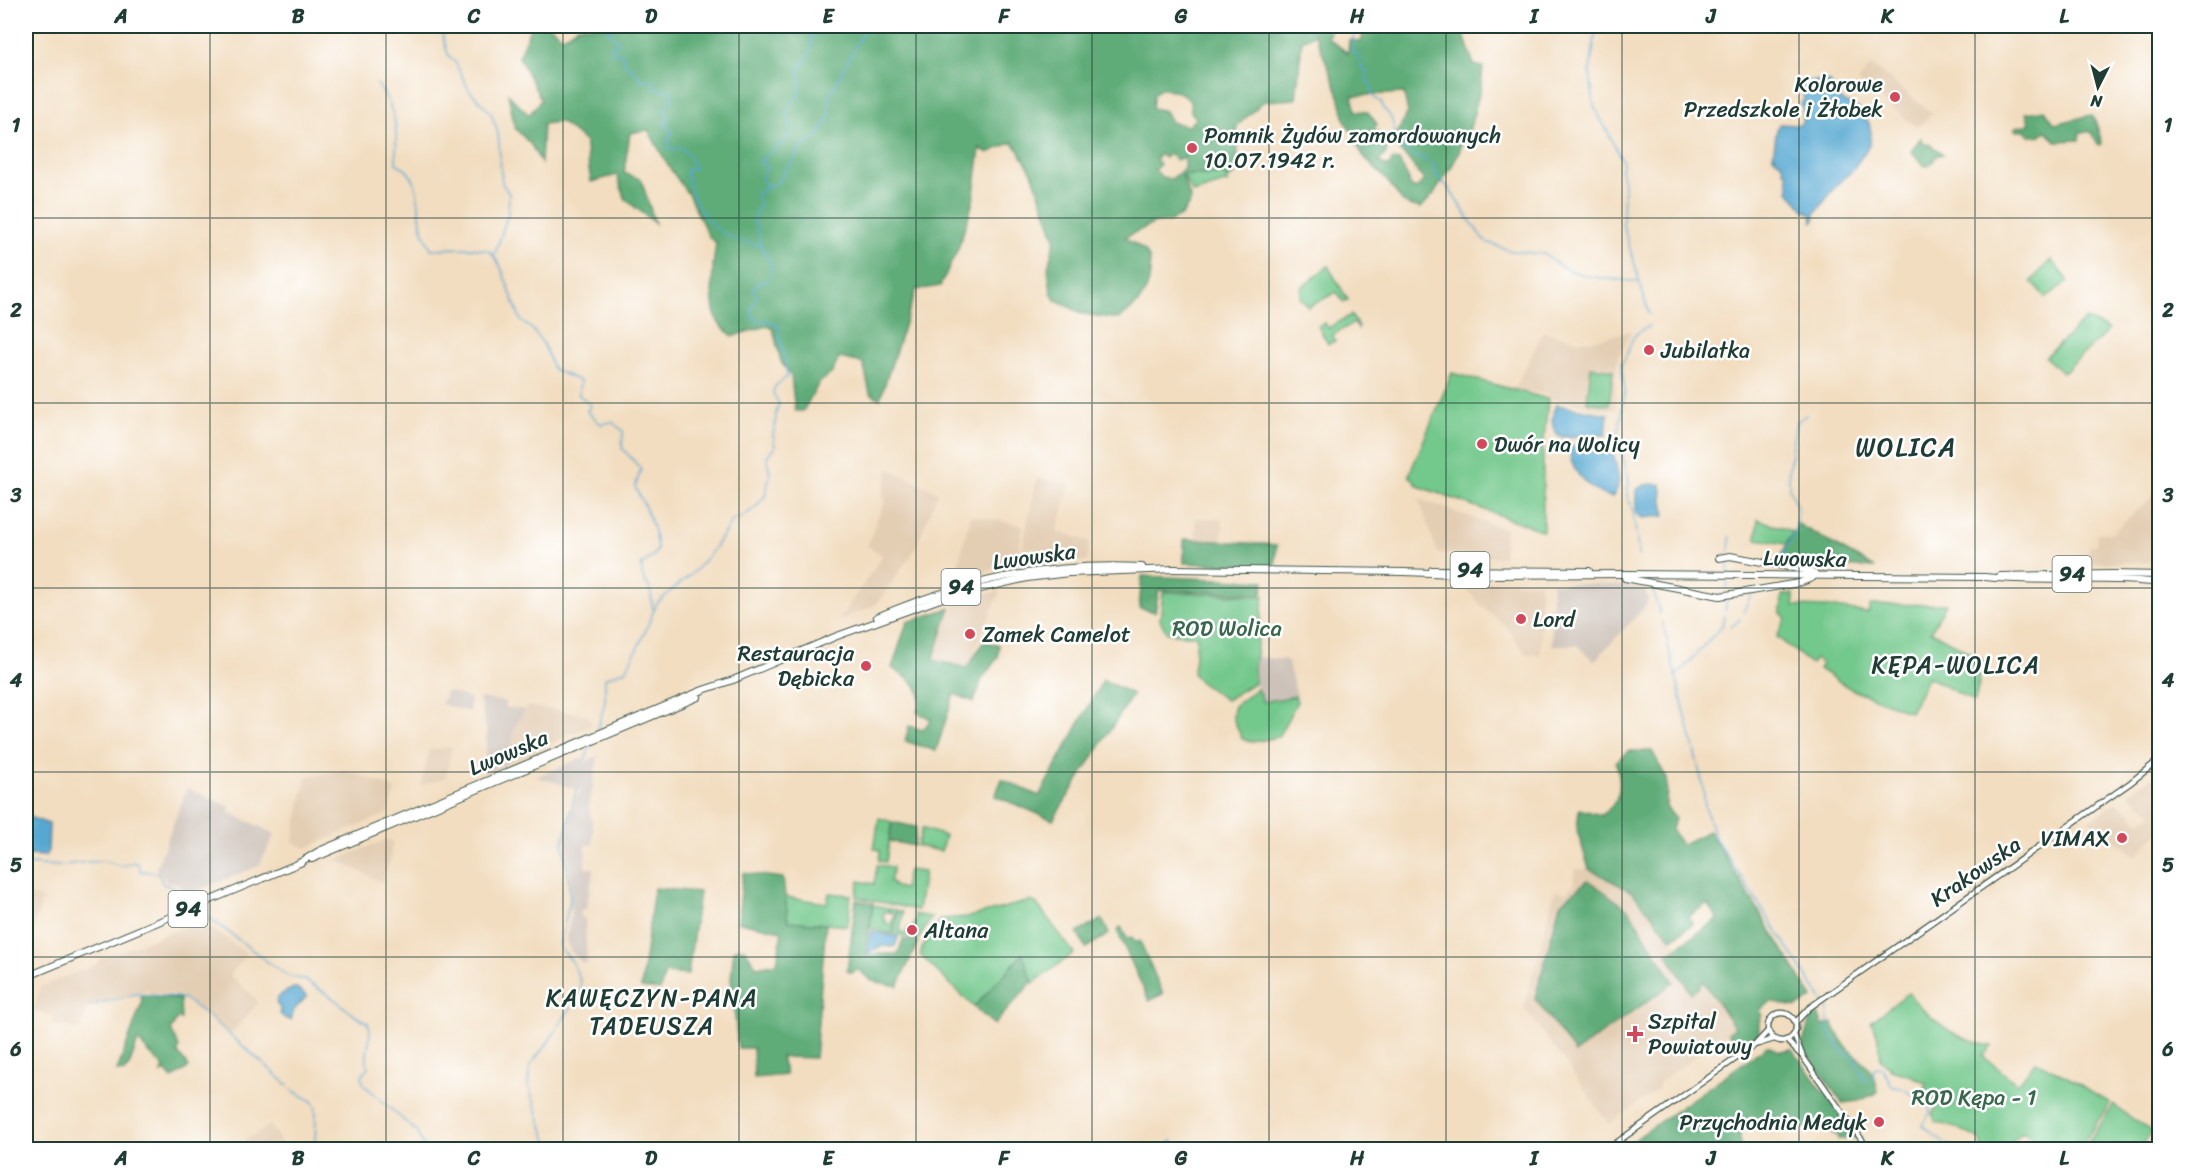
<svg xmlns="http://www.w3.org/2000/svg" width="2185" height="1175" viewBox="0 0 2185 1175" font-family="Sriracha,sans-serif">
<style>
.built{fill:#e3cdb3}
.industrial{fill:#cdc2b9}
.green{fill:#73c88c;stroke:#498260;stroke-width:1.5}
.forest{fill:#5eac78;stroke:#3e7456;stroke-width:1.5;fill-rule:evenodd}
.water{fill:#56a8d1;stroke:#3a7282;stroke-width:1.5}
.lines{fill:none;stroke-linecap:round;stroke-linejoin:round}
.stream{stroke:#56a8d1;stroke-width:1.5}
.tertiary-casing{stroke:#3f5549;stroke-width:7}
.primary-casing{stroke:#3f5549;stroke-width:8}
.tertiary{stroke:#fff;stroke-width:4.5}
.primary{stroke:#fff;stroke-width:6}
.grid{fill:none;stroke:#1f3d34;stroke-width:1.5;stroke-opacity:0.55}
.poi-dot{fill:#d1495b;stroke:#fff;stroke-width:2}
.labels{text-anchor:middle;stroke-width:5;stroke-linejoin:round;paint-order:stroke}
.shield{fill:#fff;stroke:#627771;stroke-width:1.5}
.shield-label{font-size:21px;font-weight:bold;fill:#1f3d34}
.poi-label{font-size:22px;fill:#1f3d34;stroke:#fff;text-anchor:start}
.street-label{font-size:22px;fill:#1f3d34;stroke:#fff}
.park-label{font-size:22px;fill:#38674e;stroke:#fff}
.neighbourhood-label{font-size:24px;letter-spacing:1.5px;fill:#1f3d34;stroke:#fff}
.quarter-label{font-size:26px;letter-spacing:1.5px;fill:#1f3d34;stroke:#fff}
.neatline{fill:none;stroke:#1f3d34;stroke-width:2}
.grid-label{font-size:20px;text-anchor:middle;font-weight:bold;fill:#1f3d34}
</style>
<rect width="100%" height="100%" fill="#fff"/>
<filter id="ink" filterUnits="userSpaceOnUse"><feTurbulence type="fractalNoise" baseFrequency=".0167" numOctaves="2"/><feDisplacementMap in="SourceGraphic" scale="12" xChannelSelector="R" yChannelSelector="G"/><feConvolveMatrix kernelMatrix="1 2 1 2 8 2 1 2 1" color-interpolation-filters="sRGB"/></filter>
<filter id="wash" filterUnits="userSpaceOnUse"><feTurbulence type="fractalNoise" baseFrequency=".008" numOctaves="4" result="noise"/><feDisplacementMap in="SourceGraphic" scale="24" xChannelSelector="R" yChannelSelector="G"/><feGaussianBlur stdDeviation="1.35" result="paint"/><feColorMatrix in="noise" values="0 0 0 0 0 0 0 0 0 0 0 0 0 0 0 0 0 1.4 0 .05"/><feComposite in="paint" operator="in"/></filter>
<g filter="url(#wash)">
<rect width="100%" height="100%" fill="#f2ddc0"/>
<g class="built">
<polygon points="1871,65 1932,113 1920,126 1915,126 1858,82"/>
<polygon points="1633,330 1618,357 1616,371 1616,411 1555,400 1545,394 1514,389 1544,331 1577,340 1590,341"/>
<polygon points="889,469 938,492 915,549 876,605 838,621 883,555 867,546 886,498 882,497"/>
<polygon points="1037,478 1070,484 1057,532 1090,541 1087,561 1030,566 1019,563"/>
<polygon points="2159,491 2159,562 2082,563 2091,545 2097,545 2096,533 2112,533"/>
<polygon points="1419,499 1505,529 1503,557 1438,554"/>
<polygon points="971,515 1023,525 1017,564 958,578 956,573"/>
<polygon points="1196,518 1223,519 1222,542 1196,540"/>
<polygon points="1460,582 1540,582 1541,654 1526,654 1504,624 1482,606"/>
<polygon points="1000,591 967,668 932,660 956,601"/>
<polygon points="528,706 587,715 592,725 512,761 508,761 514,728"/>
<polygon points="452,747 446,777 421,786 429,750"/>
<polygon points="346,770 391,787 395,791 388,813 306,848 293,842 306,776"/>
<polygon points="2159,773 2159,835 2157,834 2136,857 2089,820 2117,802 2141,822 2153,814 2128,793"/>
<polygon points="385,840 393,841 390,853 392,855 382,882 336,860"/>
<polygon points="1575,869 1589,869 1632,892 1678,946 1667,954 1691,993 1701,986 1699,983 1702,981 1735,1028 1657,1084 1660,1088 1609,1124 1565,1062 1524,1008 1555,890 1568,892 1569,886 1573,887"/>
<polygon points="26,893 42,899 26,957"/>
<polygon points="195,923 216,931 247,954 230,975 255,998 258,1003 230,1034 189,1000 181,996 170,994 147,992 130,993 89,1004 80,1030 52,1023 54,1016 34,1011 40,987 97,964 100,959"/>
<polygon points="270,1125 285,1149 249,1149 244,1141"/>
</g>
<g class="industrial">
<polygon points="1552,583 1616,585 1645,590 1648,600 1644,608 1594,661 1577,645 1552,645"/>
<polygon points="1255,657 1287,660 1297,696 1263,702 1255,682 1254,667"/>
<polygon points="447,691 471,699 469,712 441,704"/>
<polygon points="479,698 506,702 506,707 525,710 514,728 508,763 484,773 487,732"/>
<polygon points="598,756 589,807 593,828 593,845 586,845 585,868 594,868 586,909 580,910 581,917 585,919 587,964 582,963 569,949 566,940 571,913 570,870 566,841 570,819 580,790 536,777 584,757 582,762 586,763 588,760"/>
<polygon points="187,788 231,807 229,812 275,834 259,866 191,893 184,890 178,884 172,882 168,883 156,869"/>
</g>
<g class="green">
<polygon points="1183,175 1224,175 1228,182 1193,193"/>
<polygon points="2051,260 2068,281 2046,298 2031,281"/>
<polygon points="1328,266 1348,300 1343,302 1337,292 1308,307 1304,301 1300,299 1301,288"/>
<polygon points="1351,315 1359,327 1358,329 1354,323 1334,334 1333,336 1335,341 1328,344 1318,326 1324,323 1328,328"/>
<polygon points="2086,319 2109,330 2065,371 2061,372 2045,357"/>
<polygon points="1591,367 1613,370 1609,405 1587,402"/>
<polygon points="1452,373 1548,399 1543,450 1543,531 1418,486 1409,475"/>
<polygon points="1758,519 1793,532 1786,544 1756,539"/>
<polygon points="1163,592 1264,596 1254,667 1255,682 1226,700 1200,682 1193,674 1197,636 1167,633 1160,620"/>
<polygon points="1794,594 1794,606 1829,607 1868,613 1870,605 1946,604 1931,631 1983,660 1975,702 1928,677 1910,712 1851,689 1819,669 1822,664 1815,659 1811,664 1777,637 1786,618 1781,613 1782,595"/>
<polygon points="1257,689 1263,702 1295,696 1297,702 1278,737 1253,742 1242,739 1233,718 1234,706"/>
<polygon points="879,818 892,822 886,862 879,861 880,850 874,849"/>
<polygon points="922,828 945,836 941,851 917,846"/>
<polygon points="877,865 893,867 890,882 893,883 893,886 904,889 908,870 924,872 918,910 856,897 859,881 874,884"/>
<polygon points="829,893 851,895 848,926 788,921 785,897 827,903"/>
<polygon points="1030,901 1036,903 1074,953 1033,983 1022,955 974,1007 920,955 922,948 941,919 968,917"/>
<polygon points="873,905 889,908 888,912 884,912 883,919 886,920 885,923 891,924 895,914 889,912 890,909 897,910 892,934 870,928"/>
<polygon points="898,911 903,912 900,932 906,933 908,928 913,928 916,916 914,914 932,917 918,940 894,934"/>
<path d="M1908 993C1930 1020 1957 1041 1992 1046L1983 1056 2017 1084 2036 1061 2075 1081 2110 1103 2086 1139 2064 1149H2050L2023 1132 2005 1149H1982L1981 1140 1959 1129 1936 1122 1932 1114 1939 1103 1922 1093 1927 1084 1912 1076 1894 1071 1881 1060 1877 1034 1871 1022Z"/>
<polygon points="2113,1105 2152,1132 2140,1149 2091,1150 2088,1143"/>
</g>
<g class="forest">
<path d="M531 26H550L562 37 578 27 577 26H1327L1330 33 1327 37 1348 53 1349 40 1361 41 1366 26H1471L1464 35 1474 65 1483 67 1481 87 1468 135 1461 141 1460 150 1451 168 1433 195 1421 208C1415 207 1408 206 1403 202 1398 197 1394 189 1389 183 1376 168 1357 156 1355 135 1342 123 1344 111 1339 96 1332 75 1323 55 1315 34L1302 41 1296 99 1264 101 1237 126 1238 156 1235 175 1228 179 1225 175H1182L1191 200 1182 215 1169 222 1155 223 1125 237C1131 242 1139 246 1145 251 1150 257 1150 263 1150 269 1151 292 1136 308 1118 319L1083 314 1055 300 1051 293 1048 268 1055 239 1032 172 1013 142 988 153 980 148 973 202 958 249 940 286 916 290 880 399 870 393 863 363 839 358 832 373 819 383 803 411H795L791 376 781 362 773 329 767 326 733 336C728 332 722 328 719 323 708 308 713 261 716 243L709 237 688 194 669 167 648 130 630 133 624 173 641 179 655 223 625 199 617 175 591 182 585 142 561 122 543 124 541 163 531 145 515 128 508 94 529 115 541 100 519 57ZM1163 88 1181 93 1190 101 1191 112 1196 118 1188 126 1171 122 1165 111 1152 108 1154 93ZM1404 93 1408 113C1401 122 1400 131 1393 141 1397 150 1403 153 1409 160 1414 167 1418 174 1424 180L1416 189 1410 186 1409 180 1399 161 1392 160 1388 167 1379 162 1386 153 1387 139 1374 130 1377 124 1368 112 1356 111 1352 96ZM1159 154 1165 158 1168 154 1177 160 1184 157V169L1171 179 1162 177 1155 170 1160 164 1156 159Z"/>
<polygon points="2045,110 2055,124 2092,115 2097,126 2102,144 2098,145 2091,132 2080,132 2079,140 2056,141 2046,131 2039,136 2029,136 2025,130 2015,130 2015,127 2030,124 2026,113"/>
<path d="M1921 138 1922 142 1929 144 1943 154 1936 156C1933 161 1932 165 1925 166L1911 151Z"/>
<polygon points="1798,524 1875,568 1824,565 1779,559"/>
<polygon points="1184,539 1277,545 1275,567 1184,563"/>
<polygon points="1142,576 1264,581 1262,594 1159,590 1155,612 1139,608"/>
<path d="M950 608 933 660 967 668 984 641 999 645 998 657 982 679 974 702 954 694 936 751 905 741 909 726 923 730 931 719 917 712C927 686 911 681 892 668L907 622Z"/>
<polygon points="1103,680 1133,694 1053,820 995,796 1002,779 1039,796"/>
<path d="M1628 751H1652L1667 779 1666 807 1675 818 1672 830 1681 845 1709 831 1813 998 1797 1007C1792 1006 1775 1004 1772 1001L1760 1010 1762 1014 1759 1022V1033L1734 1050 1728 1045 1734 1041 1728 1033 1735 1028 1703 981 1699 983 1701 986 1691 993 1667 954 1718 919 1707 904 1688 917 1693 924 1672 939 1632 892 1589 869 1577 830 1579 809 1601 815C1622 803 1622 783 1616 762Z"/>
<polygon points="892,822 916,827 914,846 889,841"/>
<polygon points="743,873 783,878 788,921 826,924 815,1058 781,1057 786,1075 754,1078 753,1048 738,1048 731,978 734,949 744,948 757,967 777,963 782,931 738,922"/>
<polygon points="1588,880 1629,910 1674,982 1575,1053 1535,998 1560,904"/>
<polygon points="654,888 699,892 688,975 665,973 660,990 641,988"/>
<polygon points="856,900 873,903 865,954 898,954 903,939 918,942 898,986 872,981 857,969 852,973 847,971"/>
<polygon points="1102,919 1109,934 1086,948 1077,933"/>
<polygon points="1121,927 1127,938 1132,937 1135,942 1140,941 1163,994 1149,1001 1117,931"/>
<polygon points="1023,954 1032,982 994,1025 974,1007"/>
<polygon points="148,995 180,999 181,1019 177,1019 171,1030 179,1047 178,1053 189,1067 172,1079 165,1071 161,1074 164,1068 138,1041 129,1066 123,1072 117,1071 142,1003 141,996"/>
<path d="M1817 1011 1823 1026 1832 1023C1836 1030 1840 1039 1845 1045 1861 1063 1874 1065 1878 1092L1859 1101 1842 1103 1802 1046 1811 1016Z"/>
<polygon points="1767,1046 1779,1051 1792,1049 1855,1135 1854,1139 1838,1139 1838,1136 1825,1130 1740,1122 1740,1149 1620,1150"/>
</g>
<g class="water">
<path d="M1809 81 1830 82 1838 98 1859 109 1869 123 1871 132 1870 144 1852 171 1835 187 1815 214 1814 221 1812 222 1811 214 1804 210 1788 190 1790 187 1788 184 1787 172 1784 171 1783 165 1773 156H1775L1773 154C1776 144 1774 134 1779 124L1799 125 1802 123 1803 108 1800 105 1804 99C1801 89 1801 88 1809 81Z"/>
<path d="M1556 405 1608 414 1606 435 1560 437C1550 430 1551 415 1556 405Z"/>
<path d="M1608 445 1612 447C1614 464 1626 482 1612 497 1592 495 1565 467 1571 447Z"/>
<polygon points="1656,484 1661,484 1665,516 1642,518 1636,513 1636,490 1644,485"/>
<polygon points="26,816 49,824 48,852 45,856 26,855"/>
<polygon points="871,931 898,937 895,946 893,947 882,946 867,953"/>
<path d="M293 988H297L307 996 294 1010 291 1020 286 1019 280 1014V1008L276 1003C278 993 286 993 293 988Z"/>
</g>
<g class="lines">
<g class="stream">
<polyline points="440,26 448,55 455,62 469,90 491,113 498,133 502,183 509,194 508,214 494,257"/>
<path d="M1356 26 1358 30 1353 37 1352 51 1358 55 1362 68 1367 72V81L1371 84 1372 96 1382 103 1383 109C1392 114 1395 127 1394 137L1401 141 1402 149C1412 156 1424 157 1434 165V172L1447 186 1484 241 1511 251 1545 254C1569 279 1607 278 1639 282"/>
<polyline points="1594,26 1596,30 1590,72 1594,106 1623,162 1621,169 1624,182 1623,225 1649,314"/>
<path d="M377 84C398 111 397 130 396 163 423 176 416 203 422 227 424 234 428 242 431 249L472 248 490 251 500 265 521 321 533 330 544 345 553 369 580 381 579 395 591 405 587 411 601 424 612 422 623 431 622 448 641 469 635 487C645 507 656 527 657 550L652 557 642 564C640 583 649 580 651 594 652 600 651 604 653 609"/>
<polyline points="767,186 777,183 804,145 815,139 826,124 830,112 829,97 866,26"/>
<path d="M760 245 758 229 753 220 759 205 757 193 764 190 767 186 761 179 767 165 758 163C769 150 784 147 792 131L787 113 789 106 798 97 801 83 799 71C810 56 814 44 812 26"/>
<polyline points="1729,553 1730,537"/>
<path d="M1639 556 1633 511 1627 495 1629 481 1618 437 1625 390 1621 364C1634 349 1624 337 1649 326"/>
<path d="M1779 560C1791 540 1801 527 1796 504 1795 498 1790 493 1789 487 1787 466 1793 442 1796 422L1806 415"/>
<polyline points="1728,573 1729,560"/>
<polyline points="1652,587 1660,614"/>
<polyline points="1727,589 1728,578"/>
<polyline points="1725,611 1727,598"/>
<polyline points="1743,612 1752,594"/>
<path d="M1662 621 1703 786 1705 807 1715 838 1829 1010 1827 1030 1843 1052 1853 1057 1865 1080 1873 1079 1874 1069 1882 1068 1893 1087C1909 1088 1912 1097 1928 1102L1930 1112 1923 1125 1934 1135 1956 1150"/>
<polyline points="1731,627 1740,619"/>
<polyline points="1677,675 1722,626 1724,616"/>
<path d="M597 731 605 702V678L626 670 642 639 657 603 696 570 713 550 732 521 744 516 756 507 765 496 770 475 767 456 775 447 773 433C778 424 773 414 779 404L773 393 775 386 787 377C787 359 778 344 779 326L767 320 760 322 752 317V307L757 297 753 290 757 283 768 281C775 267 769 257 760 245 715 240 693 212 686 170L695 168 689 156 682 148 669 149V137L673 132 665 125 669 119 666 108 673 98 671 91 655 89 654 80 642 81 634 69 626 66 621 52 612 53 610 47 619 43 608 30V26"/>
<polyline points="584,762 592,743"/>
<polyline points="26,864 61,866 76,863 104,861 122,866 135,862 139,865 140,871 158,873 163,884 174,887 190,900"/>
<path d="M207 916 280 971 288 976 303 979 333 998 355 1016 368 1023C374 1036 363 1052 368 1067L362 1076 363 1084 416 1131 423 1144 429 1150"/>
<polyline points="88,1006 135,994 177,997 185,999 207,1015 288,1085"/>
<polyline points="292,1090 312,1101 316,1108 315,1150"/>
<polyline points="550,1150 528,1084 530,1065 547,1044 581,992 580,980 572,961 559,947 570,901 568,872 563,842 577,788"/>
<polyline points="1162,1150 1173,1140"/>
</g>
</g>
</g>
<g filter="url(#ink)">
<g class="lines">
<defs>
<g id="tertiary">
<circle cx="1782" cy="1027" r="14"/>
<polyline points="1795,1023 1809,1008 2130,783 2160,759"/>
<polyline points="1794,1035 1803,1057 1869,1150"/>
<polyline points="1786,1040 1801,1055"/>
<polyline points="1758,1044 1774,1039"/>
<polyline points="1606,1150 1755,1045 1768,1031"/>
</g>
<g id="primary">
<polyline points="1719,558 1730,556 1805,570 1815,574"/>
<polyline points="1173,569 1404,572 1482,575 1625,574"/>
<polyline points="1432,570 1589,571"/>
<path d="M1623 574 1985 577C2043 583 2102 576 2160 583"/>
<polyline points="2000,576 2113,574 2160,575"/>
<polyline points="1625,578 1720,596 1799,583 1812,578"/>
<path d="M877 617C961 581 1051 562 1142 567"/>
<polyline points="312,859 698,697"/>
<polyline points="299,863 319,851 703,690 733,680 837,636 946,597 1027,578 1069,573 1175,569"/>
<polyline points="26,977 302,862"/>
</g>
</defs>
<use href="#tertiary" class="tertiary-casing"/>
<use href="#primary" class="primary-casing"/>
<use href="#tertiary" class="tertiary"/>
<use href="#primary" class="primary"/>
</g>
</g>
<path class="grid" d="M210 26V1150M386 26V1150M563 26V1150M739 26V1150M916 26V1150M1092 26V1150M1269 26V1150M1446 26V1150M1622 26V1150M1799 26V1150M1975 26V1150M26 218H2160M26 403H2160M26 588H2160M26 772H2160M26 957H2160"/>
<g class="poi-dot">
<circle cx="1895" cy="97" r="6"/>
<circle cx="1192" cy="148" r="6"/>
<circle cx="1649" cy="350" r="6"/>
<circle cx="1482" cy="444" r="6"/>
<circle cx="1521" cy="619" r="6"/>
<circle cx="970" cy="634" r="6"/>
<circle cx="866" cy="666" r="6"/>
<circle cx="2122" cy="838" r="6"/>
<circle cx="912" cy="930" r="6"/>
<path d="M1632 1025h6v6h6v6h-6v6h-6v-6h-6v-6h6z"/>
<circle cx="1879" cy="1122" r="6"/>
</g>
<g class="labels">
<g class="shield">
<rect x="1450.5" y="552" width="39" height="36" rx="4.5"/>
<rect x="2052.5" y="556" width="39" height="36" rx="4.5"/>
<rect x="941.5" y="569" width="39" height="36" rx="4.5"/>
<rect x="168.5" y="891" width="39" height="36" rx="4.5"/>
</g>
<g class="shield-label">
<text x="1470" y="577">94</text>
<text x="2072" y="581">94</text>
<text x="961" y="594">94</text>
<text x="188" y="916">94</text>
</g>
<g class="poi-label">
<text x="1883" y="92" text-anchor="end">Kolorowe<tspan x="1883" dy="25">Przedszkole i Żłobek</tspan></text>
<text x="1204" y="143">Pomnik Żydów zamordowanych<tspan x="1204" dy="25">10.07.1942 r.</tspan></text>
<text x="1661" y="358">Jubilatka</text>
<text x="1494" y="452">Dwór na Wolicy</text>
<text x="1533" y="627">Lord</text>
<text x="982" y="642">Zamek Camelot</text>
<text x="854" y="661" text-anchor="end">Restauracja<tspan x="854" dy="25">Dębicka</tspan></text>
<text x="2110" y="846" text-anchor="end">VIMAX</text>
<text x="924" y="938">Altana</text>
<text x="1648" y="1029">Szpital<tspan x="1648" dy="25">Powiatowy</tspan></text>
<text x="1867" y="1130" text-anchor="end">Przychodnia Medyk</text>
</g>
<g class="street-label">
<text transform="translate(1034 556) rotate(-8)" y="8">Lwowska</text>
<text transform="translate(1805 558) rotate(1)" y="8">Lwowska</text>
<text transform="translate(508 752) rotate(-23)" y="8">Lwowska</text>
<text transform="translate(1975 871) rotate(-35)" y="8">Krakowska</text>
</g>
<g class="park-label">
<text x="1227" y="636">ROD Wolica</text>
<text x="1974" y="1105">ROD Kępa - 1</text>
</g>
<g class="neighbourhood-label">
<text x="1956" y="673">KĘPA-WOLICA</text>
<text x="652" y="1006">KAWĘCZYN-PANA<tspan x="652" dy="28">TADEUSZA</tspan></text>
</g>
<g class="quarter-label">
<text x="1906" y="456">WOLICA</text>
</g>
</g>
<rect width="2185" height="1175" fill="none" stroke="#fff" stroke-width="66"/>
<g transform="translate(2098 87) rotate(186)" stroke="#ffffff" stroke-width="4.5" paint-order="stroke">
<path d="M0-4.5L10 22L0 15L-10 22Z" fill="#1f3d34"/>
<text y="-9" font-size="16" font-weight="bold" text-anchor="middle" fill="#1f3d34">N</text>
</g>
<rect x="33" y="33" width="2119" height="1109" class="neatline"/>
<g class="grid-label">
<text x="121" y="23">A</text>
<text x="298" y="23">B</text>
<text x="474" y="23">C</text>
<text x="651" y="23">D</text>
<text x="828" y="23">E</text>
<text x="1004" y="23">F</text>
<text x="1181" y="23">G</text>
<text x="1357" y="23">H</text>
<text x="1534" y="23">I</text>
<text x="1711" y="23">J</text>
<text x="1887" y="23">K</text>
<text x="2064" y="23">L</text>
<text x="16" y="132">1</text>
<text x="2168" y="132">1</text>
<text x="16" y="317">2</text>
<text x="2168" y="317">2</text>
<text x="16" y="502">3</text>
<text x="2168" y="502">3</text>
<text x="16" y="687">4</text>
<text x="2168" y="687">4</text>
<text x="16" y="872">5</text>
<text x="2168" y="872">5</text>
<text x="16" y="1056">6</text>
<text x="2168" y="1056">6</text>
<text x="121" y="1165">A</text>
<text x="298" y="1165">B</text>
<text x="474" y="1165">C</text>
<text x="651" y="1165">D</text>
<text x="828" y="1165">E</text>
<text x="1004" y="1165">F</text>
<text x="1181" y="1165">G</text>
<text x="1357" y="1165">H</text>
<text x="1534" y="1165">I</text>
<text x="1711" y="1165">J</text>
<text x="1887" y="1165">K</text>
<text x="2064" y="1165">L</text>
</g>
</svg>
